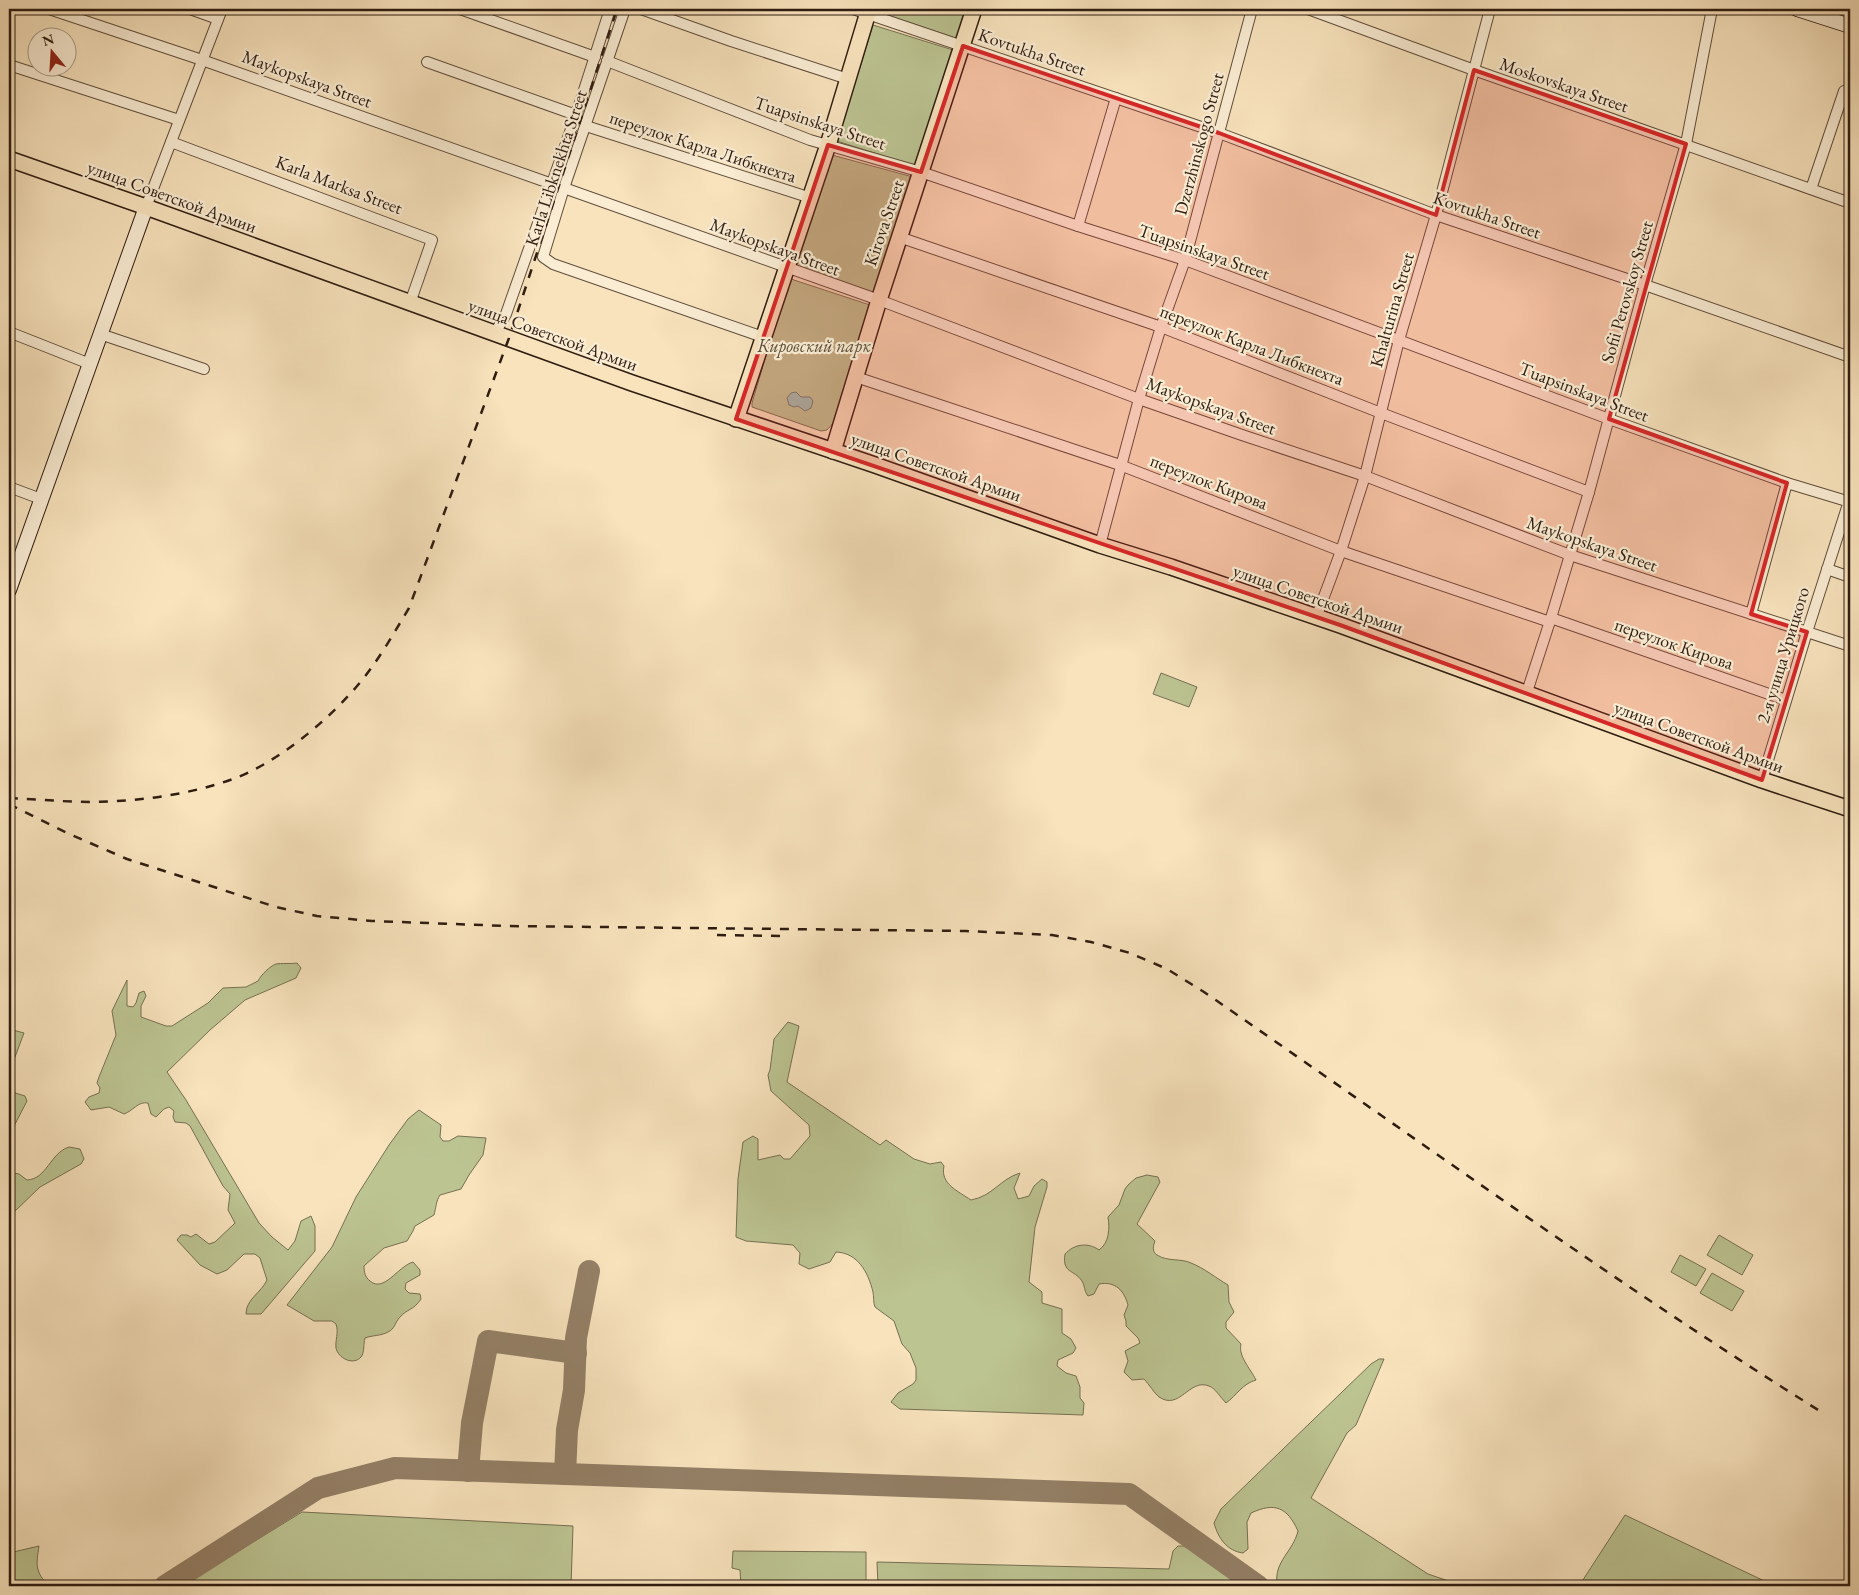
<svg xmlns="http://www.w3.org/2000/svg" width="1859" height="1595" viewBox="0 0 1859 1595" font-family="'EB Garamond',serif">
<style>
.green{fill:#bcc492;stroke:#767052}
.water{fill:#9ebead;stroke:#727d6f}
.lines{fill:none;stroke-linecap:round;stroke-linejoin:round}
.taxiway{stroke:#948067;stroke-width:22}
.street-casing{stroke:#614e3c;stroke-width:12}
.secondary-casing{stroke:#2f1c11;stroke-width:16}
.primary-casing{stroke:#2f1c11;stroke-width:18}
.street{stroke:#faedd4;stroke-width:10}
.secondary{stroke:#faedd4;stroke-width:14}
.primary{stroke:#f8e3bd;stroke-width:15}
.rail{stroke:#2f1c11;stroke-width:2.5;stroke-dasharray:9 9;stroke-linecap:butt}
.marked{fill:#d62828;fill-opacity:0.2;stroke:#d62828;stroke-width:4;stroke-linejoin:round}
.labels{text-anchor:middle;stroke-width:4.5;stroke-linejoin:round;paint-order:stroke}
.street-label{font-size:18px;fill:#2f1c11;stroke:#faedd4}
.park-label{font-size:18px;font-style:italic;fill:#594e38;stroke:#faedd4}
</style>
<rect width="100%" height="100%" fill="#f8e3bd"/>
<filter id="stains"><feTurbulence type="fractalNoise" baseFrequency=".004" numOctaves="4"/><feColorMatrix values="0 0 0 0 .2 0 0 0 0 .09 0 0 0 0 .02 0 0 0 .5 -.17"/></filter>
<radialGradient id="worn" r=".72"><stop offset=".6" stop-color="#630" stop-opacity="0"/><stop offset="1" stop-color="#630" stop-opacity=".3"/></radialGradient>
<g class="green">
<polygon points="876,9 968,9 959,39 875,11"/>
<polygon points="873,25 953,50 918,167 837,141"/>
<polygon points="832,155 913,177 875,293 796,266"/>
<path d="M791 279 873 306 835 421 827 430 821 431 752 407V403L767 352 769 353C768 335 785 298 791 279Z"/>
<polygon points="1161,673 1197,687 1189,707 1153,694"/>
<path d="M297 963 301 968 296 978 245 1000 210 1030 167 1072 186 1100 259 1223 272 1237 288 1250 295 1241 301 1221 311 1216 315 1226V1251L261 1314H246C246 1299 261 1293 267 1280L260 1258 255 1254H244L227 1270 217 1274 200 1265 177 1240 181 1235H187L191 1237 196 1234 209 1244 215 1242 235 1223 228 1210 230 1194 223 1186 190 1126 186 1123 175 1122 173 1117 174 1111 169 1107 164 1109 156 1117 151 1114 148 1103C138 1101 133 1111 124 1114L109 1107 91 1110 85 1102 89 1097 99 1093 100 1088 97 1083 99 1077 116 1035 112 1011 127 980V1006L133 1007 136 1003 139 993 144 991 146 996 141 1006V1017L166 1026H172L208 1003 223 988 246 987 258 981C261 975 270 966 276 964 281 963 291 964 297 963Z"/>
<path d="M788 1022 799 1026 787 1082 880 1145 886 1140 914 1159 930 1164 941 1162 944 1166C940 1184 958 1191 971 1200 993 1196 1000 1179 1020 1173L1014 1188 1018 1199 1029 1196 1034 1186 1042 1179 1047 1182V1187L1035 1227 1029 1282 1042 1292V1303L1062 1309V1333L1071 1339 1076 1348 1073 1353 1058 1360 1057 1366 1066 1373 1076 1376 1080 1387V1398L1084 1403 1083 1415 900 1409 891 1402 898 1393 913 1384 916 1380V1368L910 1353 902 1344 894 1321 875 1307C873 1302 874 1297 873 1292 868 1272 858 1253 836 1252L830 1262 809 1269 799 1264 800 1253 793 1245 746 1241 736 1237 738 1179 743 1142 753 1136 758 1139V1160L780 1155 784 1159H790L810 1136 809 1125 771 1091 768 1075 770 1070 774 1039Z"/>
<polygon points="9,1029 24,1033 9,1073"/>
<polygon points="9,1091 25,1096 27,1101 13,1128 9,1132"/>
<path d="M419 1110 441 1125 440 1137 443 1141H449L458 1136 486 1138 483 1155 469 1175 461 1189 440 1195C436 1201 436 1208 434 1215L415 1226 413 1231 407 1241 384 1248 364 1266C364 1272 365 1277 370 1281 384 1293 397 1267 413 1262L420 1270V1275L406 1283 405 1289 409 1293 420 1294 421 1299C414 1310 407 1309 400 1317 395 1322 395 1329 388 1332 381 1336 373 1335 365 1338 363 1344 365 1352 361 1357 353 1366 338 1358 336 1348 335 1340 339 1333 336 1324L332 1321H314L287 1305 332 1247 356 1197 389 1145 408 1119Z"/>
<path d="M69 1147 80 1149 84 1159 81 1164 40 1187 12 1214 9 1215V1172L19 1174 27 1180C47 1179 50 1153 69 1147Z"/>
<path d="M1147 1175 1158 1177 1160 1182 1137 1224 1155 1241C1153 1246 1152 1252 1157 1255 1168 1262 1181 1258 1191 1263 1204 1268 1216 1278 1228 1285L1229 1302 1234 1312 1226 1322V1328L1241 1344C1238 1356 1250 1368 1256 1380 1242 1384 1237 1395 1226 1403 1221 1398 1215 1388 1209 1386 1189 1378 1180 1411 1159 1397 1154 1393 1149 1384 1144 1379L1132 1380 1124 1372 1128 1361 1125 1351 1140 1343 1138 1338 1126 1326V1321L1124 1315 1128 1305C1124 1290 1115 1281 1099 1284L1094 1294 1088 1296C1084 1291 1085 1286 1082 1281 1074 1269 1062 1274 1065 1254 1074 1244 1088 1242 1099 1250 1109 1243 1110 1229 1108 1217L1119 1205 1125 1189 1128 1185 1136 1178Z"/>
<polygon points="1719,1235 1753,1255 1742,1275 1707,1255"/>
<polygon points="1680,1255 1706,1269 1696,1286 1671,1272"/>
<polygon points="1712,1273 1744,1291 1732,1311 1700,1293"/>
<path d="M1379 1359H1384L1356 1425 1347 1433 1311 1498 1428 1574 1463 1586H1281L1277 1584C1274 1561 1293 1552 1298 1531 1287 1507 1275 1502 1251 1513L1247 1522 1248 1549 1243 1553C1227 1551 1218 1538 1214 1523L1221 1509 1371 1364Z"/>
<polygon points="302,1512 573,1526 571,1586 182,1586"/>
<polygon points="1625,1515 1775,1586 1579,1586"/>
<path d="M39 1546C36 1565 35 1572 49 1586H9V1553Z"/>
<polygon points="1178,1546 1185,1546 1242,1586 878,1586 877,1562 1169,1569 1173,1551"/>
<polygon points="733,1551 866,1552 866,1586 741,1586 740,1570 732,1568"/>
</g>
<polygon class="water" points="791,393 796,392 801,397 810,397 813,401 811,408 805,411 798,406 794,407 789,405 787,398"/>
<g class="lines">
<g class="taxiway">
<polyline points="468,1471 472,1423 488,1341 576,1353"/>
<polyline points="565,1474 567,1430 574,1390 576,1338 589,1271"/>
<polyline points="165,1586 318,1488 395,1468 1129,1494 1258,1586"/>
</g>
<defs>
<g id="street">
<polyline points="49,9 202,60 552,184"/>
<polyline points="190,9 218,19"/>
<polyline points="460,9 595,57"/>
<polyline points="625,9 564,188 543,257 553,264 763,337"/>
<polyline points="641,9 731,41 848,79"/>
<polyline points="853,9 1219,133 1436,215 1645,285 1850,357"/>
<polyline points="1308,9 1474,70 1850,203"/>
<polyline points="607,61 810,140 921,172 1078,226 1185,260 1609,419 1787,483 1850,502"/>
<polyline points="427,62 576,115"/>
<polyline points="9,65 179,120"/>
<polyline points="586,126 811,198"/>
<polyline points="171,142 432,240 410,303"/>
<polyline points="564,188 879,300 1139,399 1242,435 1365,476 1570,555 1850,646"/>
<polyline points="1811,189 1844,91"/>
<polyline points="146,207 222,9"/>
<polyline points="1078,226 1116,98"/>
<polyline points="899,237 1161,327 1381,413 1589,492"/>
<polyline points="9,332 90,364"/>
<polyline points="495,333 506,314 576,115 610,9"/>
<polyline points="100,334 204,369"/>
<polyline points="856,377 1120,465 1341,551 1550,622"/>
<polyline points="9,487 41,499"/>
<polyline points="1100,545 1139,399 1161,327 1185,260 1252,9"/>
<polyline points="1827,569 1850,577"/>
<polyline points="1751,614 1787,483"/>
<polyline points="1316,618 1341,551 1365,476 1399,340 1436,215 1490,9"/>
<polyline points="1551,618 1786,700"/>
<polyline points="1526,695 1551,618 1589,492 1645,285 1686,144 1712,9"/>
<polyline points="1762,780 1807,632 1850,498"/>
</g>
<g id="secondary">
<polyline points="1797,9 1850,26"/>
<polyline points="9,590 146,207"/>
</g>
<g id="primary">
<polyline points="9,159 146,207 632,383 875,465 1100,545 1171,567 1340,625 1762,780 1850,809"/>
<polyline points="736,419 828,145 869,9"/>
<polyline points="833,451 879,300 974,9"/>
</g>
</defs>
<use href="#street" class="street-casing"/>
<use href="#secondary" class="secondary-casing"/>
<use href="#primary" class="primary-casing"/>
<use href="#street" class="street"/>
<use href="#secondary" class="secondary"/>
<use href="#primary" class="primary"/>
<g class="rail">
<path d="M9 798C36 799 64 802 92 802 140 801 188 795 233 779 274 764 320 727 349 695 373 670 391 638 409 608L509 338 617 9"/>
<path d="M9 804 67 833 127 859 276 907 317 916 372 921 507 926 966 931 1052 935 1091 942 1130 953 1167 969 1204 992C1410 1134 1612 1281 1823 1413"/>
<polyline points="717,935 787,936"/>
</g>
</g>
<path class="marked" d="M963 46 1219 133 1436 215 1474 70 1686 144 1609 419 1787 483 1751 614 1807 632 1762 780 1340 625 736 419 828 145 921 172Z"/>
<g class="labels">
<g class="street-label">
<text transform="translate(1032 52) rotate(19)" y="6">Kovtukha Street</text>
<text transform="translate(307 79) rotate(20)" y="6">Maykopskaya Street</text>
<text transform="translate(1564 85) rotate(19)" y="6">Moskovskaya Street</text>
<text transform="translate(820 123) rotate(18)" y="6">Tuapsinskaya Street</text>
<text transform="translate(1199 144) rotate(-75)" y="6">Dzerzhinskogo Street</text>
<text transform="translate(703 147) rotate(18)" y="6">переулок Карла Либкнехта</text>
<text transform="translate(556 168) rotate(-72)" y="6">Karla Libknekhta Street</text>
<text transform="translate(339 185) rotate(21)" y="6">Karla Marksa Street</text>
<text transform="translate(172 197) rotate(20)" y="6">улица Советской Армии</text>
<text transform="translate(1487 215) rotate(19)" y="6">Kovtukha Street</text>
<text transform="translate(884 223) rotate(-71)" y="6">Kirova Street</text>
<text transform="translate(775 247) rotate(20)" y="6">Maykopskaya Street</text>
<text transform="translate(1204 252) rotate(19)" y="6">Tuapsinskaya Street</text>
<text transform="translate(1627 292) rotate(-74)" y="6">Sofii Perovskoy Street</text>
<text transform="translate(1392 310) rotate(-74)" y="6">Khalturina Street</text>
<text transform="translate(553 335) rotate(20)" y="6">улица Советской Армии</text>
<text transform="translate(1252 345) rotate(21)" y="6">переулок Карла Либкнехта</text>
<text transform="translate(1584 392) rotate(21)" y="6">Tuapsinskaya Street</text>
<text transform="translate(1211 406) rotate(20)" y="6">Maykopskaya Street</text>
<text transform="translate(936 467) rotate(19)" y="6">улица Советской Армии</text>
<text transform="translate(1209 482) rotate(21)" y="6">переулок Кирова</text>
<text transform="translate(1592 544) rotate(19)" y="6">Maykopskaya Street</text>
<text transform="translate(1318 599) rotate(19)" y="6">улица Советской Армии</text>
<text transform="translate(1674 644) rotate(19)" y="6">переулок Кирова</text>
<text transform="translate(1783 655) rotate(-73)" y="6">2-я улица Урицкого</text>
<text transform="translate(1699 737) rotate(20)" y="6">улица Советской Армии</text>
</g>
<g class="park-label">
<text x="814" y="352">Кировский парк</text>
</g>
</g>
<rect width="1859" height="1595" fill="none" stroke="#f8e3bd" stroke-width="30"/>
<rect x="10" y="10" width="1839" height="1575" fill="none" stroke="#2f1c11" stroke-width="2.5"/>
<rect x="15" y="15" width="1829" height="1565" fill="none" stroke="#2f1c11"/>
<g transform="translate(52 52) rotate(342)"><circle r="24" fill="#faedd4" stroke="#a99986"/>
<path d="M0-4L9 19L0 12L-9 19Z" fill="#8f2418"/>
<text y="-8" font-size="14" font-weight="bold" text-anchor="middle" fill="#2f1c11">N</text>
</g>
<rect width="100%" height="100%" filter="url(#stains)"/>
<rect width="100%" height="100%" fill="url(#worn)"/>
</svg>
